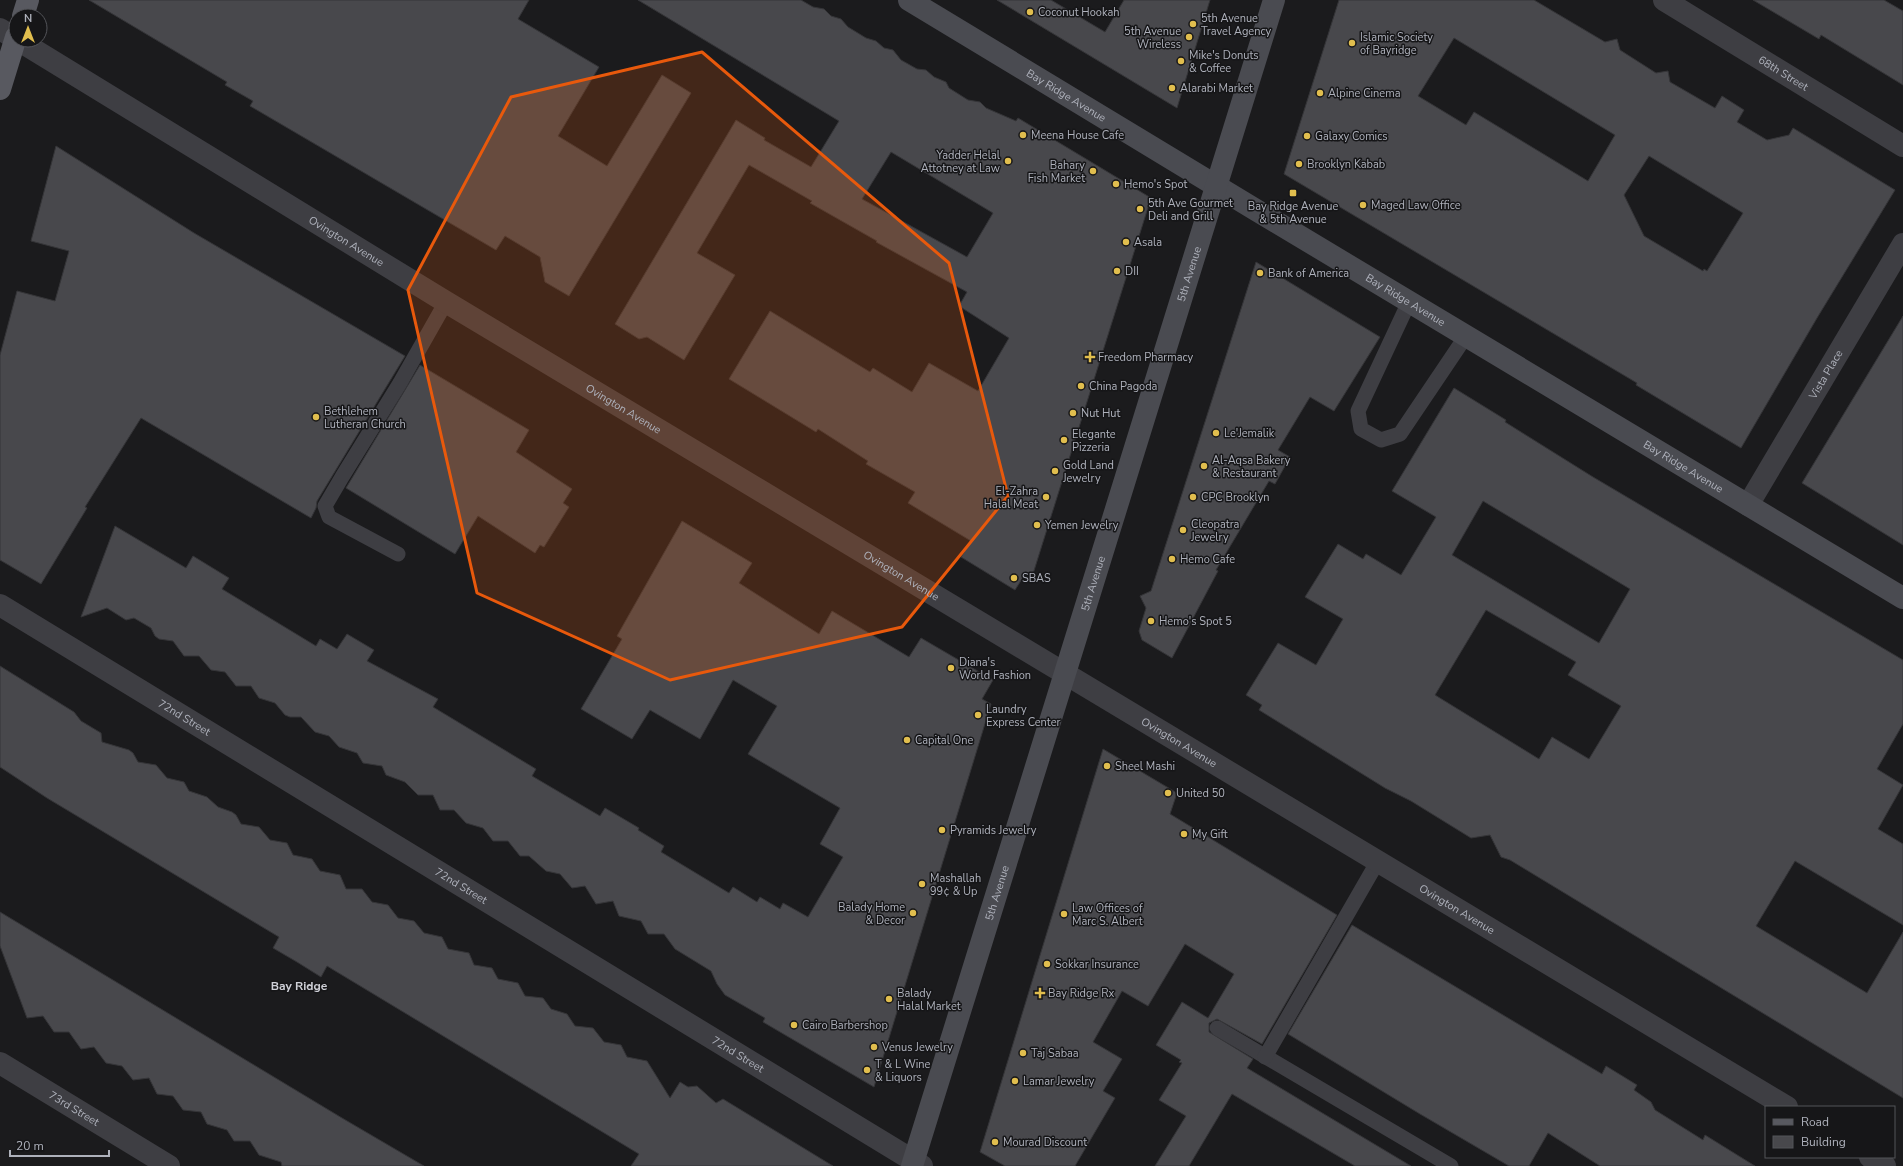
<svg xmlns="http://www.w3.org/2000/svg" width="1903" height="1166" viewBox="0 0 1903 1166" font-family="'Nunito Sans',sans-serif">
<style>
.building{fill:#48484c;stroke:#353538;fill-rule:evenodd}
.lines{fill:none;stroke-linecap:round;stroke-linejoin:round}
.lane{stroke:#3e3e43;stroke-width:15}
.street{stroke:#3e3e43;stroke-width:22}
.secondary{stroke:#4a4b51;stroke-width:22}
.primary{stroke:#585960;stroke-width:22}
.marked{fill:#e8590c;fill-opacity:0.2;stroke:#e8590c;stroke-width:3;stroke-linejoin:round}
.poi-dot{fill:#e1be4e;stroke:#161618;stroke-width:1.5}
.labels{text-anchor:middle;stroke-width:3;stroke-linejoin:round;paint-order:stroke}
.poi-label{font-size:11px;fill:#aeb1bb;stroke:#161618;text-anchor:start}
.street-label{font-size:11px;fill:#aeb1bb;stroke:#161618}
.neighbourhood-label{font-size:12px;font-weight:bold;fill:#cfd0d7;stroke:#161618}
</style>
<rect width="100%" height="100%" fill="#1b1b1d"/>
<g class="building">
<polygon points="89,0 529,0 518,19 599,67 558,136 607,166 662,75 691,93 569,296 545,282 540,257 505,236 496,250 250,106 253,101 225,85 227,82"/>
<path d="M638 0H801L813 7 824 9 831 16 841 19 848 27 866 38 876 41 884 48 893 50 901 60 917 69 926 70 934 77 946 82 949 88 968 100 980 102 986 108 1016 121 1018 118 1151 198 1032 577 1025 574 1015 590 961 557 971 541 908 503 915 492 866 464 868 461 818 429 816 432 729 379 770 311 870 372 873 368 912 392 929 363 978 391 1009 338 959 306 967 292 876 242 877 241 810 203 812 201 749 165 697 253 735 275 684 360 647 337 639 339 615 324 736 120 765 138 764 140 811 167 839 121ZM891 152 993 213 967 257 862 199Z"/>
<polygon points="997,0 1051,0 1105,32 1124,0 1210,0 1177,108"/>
<path d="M1339 0H1534L1605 42 1617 39 1620 50 1656 73 1668 71 1670 82 1715 108 1722 96 1744 110 1737 122 1767 140 1789 135 1793 128 1895 190 1817 318 1741 448 1636 385 1637 383 1284 174ZM1454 38 1615 135 1588 181 1474 112 1466 125 1418 96ZM1649 156 1743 213 1707 271 1704 269 1703 271 1644 236 1624 195Z"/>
<polygon points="1753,0 1884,0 1903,11 1903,85 1821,35 1819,39"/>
<polygon points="56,146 194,233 405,356 317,501 316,508 311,518 141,418 85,507 87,508 41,584 0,560 0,355 17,291 55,301 69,251 31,241"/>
<polygon points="1256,262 1380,337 1334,411 1310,397 1278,450 1290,457 1275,484 1269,481 1216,570 1218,571 1172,658 1142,640 1139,631 1146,608 1140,596 1151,591"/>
<polygon points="1903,316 1903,545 1802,483"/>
<polygon points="420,365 529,430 516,452 572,489 563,503 569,507 544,547 540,545 535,553 478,516 455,554 346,488"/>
<path d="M1454 388 1506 420 1505 422 1593 477 1903 660V724L1877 769 1903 785 1878 829 1903 844V925L1795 861 1756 926 1867 993 1903 932V1098L1510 860 1501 857 1490 835 1471 838 1411 801 1385 788 1259 710 1262 705 1246 695 1278 643 1316 665 1343 619 1305 597 1338 544 1363 559 1366 554 1401 575 1436 517 1392 491ZM1483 501 1630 589 1599 643 1452 555ZM1486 610 1576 662 1568 675 1621 706 1589 759 1552 737 1539 759 1435 695Z"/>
<polygon points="682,521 752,563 739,583 819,634 832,611 909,657 921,638 993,680 982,699 991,704 874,1087 763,1022 765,1018 725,995 717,984 711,971 675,949 664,934 648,934 641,921 619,916 613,901 596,904 585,886 572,888 560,874 546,871 529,856 520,856 508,841 493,841 483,828 466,823 454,810 440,810 433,795 418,795 405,782 386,775 382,766 363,763 357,753 339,747 329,736 315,732 301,717 290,717 285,715 275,703 259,698 251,686 236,686 225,672 211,670 199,656 184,656 173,641 159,639 155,636 151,628 134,618 126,620 107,608 81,617 115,526 186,568 193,556 229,578 222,589 316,646 320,639 337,649 347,634 374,650 367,661 438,699 433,707 536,769 532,776 600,816 605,808 639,828 638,830 664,846 661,852 729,893 733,887 757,902 760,897 780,909 783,903 808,917 843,857 820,844 840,808 748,754 777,706 733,680 700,739 650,710 632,739 581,709 622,639 617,636"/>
<polygon points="0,666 74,712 81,721 101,733 102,742 129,750 133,753 138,762 156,765 167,778 184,782 189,791 207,797 218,807 232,812 236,815 241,824 259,827 270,840 287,843 293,855 312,859 320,871 340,875 346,889 362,889 372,902 388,905 398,918 414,921 424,933 442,937 448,949 469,953 474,965 492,968 498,979 518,983 525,996 543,998 551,1009 567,1014 575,1026 593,1028 604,1042 621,1045 627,1057 647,1061 670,1098 680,1082 688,1087 697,1086 716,1103 723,1099 833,1166 631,1166 639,1154 327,966 321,977 297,962 273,948 279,937 47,798 0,767"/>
<polygon points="1103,749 1177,793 1170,814 1337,915 1262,1044 1217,1019 1209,1023 1209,1032 1253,1059 1247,1068 1411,1166 1355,1166 1232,1094 1189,1166 1155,1166 1186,1116 1159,1100 1182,1063 1179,1062 1181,1060 1156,1045 1182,1002 1208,1018 1234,974 1185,944 1148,1006 1122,991 1093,1042 1122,1059 1103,1091 1115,1098 1075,1166 1005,1166 980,1152"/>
<polygon points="0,912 342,1118 424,1166 282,1166 281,1162 259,1155 250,1141 234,1141 227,1130 207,1124 201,1112 183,1110 173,1096 157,1094 149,1078 133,1080 122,1066 106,1063 94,1047 81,1049 69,1032 54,1032 43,1016 27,1018 0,946"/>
<polygon points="1352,925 1602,1074 1606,1066 1637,1085 1634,1090 1651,1102 1655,1110 1703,1140 1705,1135 1755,1166 1600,1166 1548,1133 1529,1166 1509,1166 1420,1114 1288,1034"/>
</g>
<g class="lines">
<g class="lane">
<polyline points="1409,302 1358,411 1361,429 1381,440 1400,434 1466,336"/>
<polyline points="398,554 329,517 325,506 342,477 400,383 446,302"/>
<polyline points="1217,1028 1451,1166"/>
<polyline points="1265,1057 1378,861"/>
</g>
<g class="street">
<path id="s1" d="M1664 0 1903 146"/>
<polyline points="0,29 16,39"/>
<path id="s2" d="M18 40 446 302 1787 1107"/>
<path id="s3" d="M1748 505 1903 244"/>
<path id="s4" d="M0 605 922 1166"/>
<path id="s5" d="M0 1063 169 1166"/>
<polyline points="1870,1157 1885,1166"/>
</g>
<g class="secondary">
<path id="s6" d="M909 0 1256 210 1903 598"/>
<path id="s7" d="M912 1166 1274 0"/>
</g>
<g class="primary">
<polyline points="23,16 28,0"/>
<polyline points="0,89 16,37"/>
</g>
</g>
<path class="marked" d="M702 52 949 263 1008 496 902 627 670 680 477 593 408 290 511 97Z"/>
<g class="poi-dot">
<circle cx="1030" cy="12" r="4"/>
<circle cx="1193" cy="24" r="4"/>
<circle cx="1189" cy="37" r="4"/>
<circle cx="1352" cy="43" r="4"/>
<circle cx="1181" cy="61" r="4"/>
<circle cx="1172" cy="88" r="4"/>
<circle cx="1320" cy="93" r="4"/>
<circle cx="1023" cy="135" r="4"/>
<circle cx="1307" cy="136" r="4"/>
<circle cx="1008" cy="161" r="4"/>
<circle cx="1299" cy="164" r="4"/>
<circle cx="1093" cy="171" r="4"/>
<circle cx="1116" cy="184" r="4"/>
<rect x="1289" y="189" width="8" height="8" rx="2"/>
<circle cx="1363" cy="205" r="4"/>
<circle cx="1140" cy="209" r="4"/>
<circle cx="1126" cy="242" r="4"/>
<circle cx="1117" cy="271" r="4"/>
<circle cx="1260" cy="273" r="4"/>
<path d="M1088 351h4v4h4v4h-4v4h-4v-4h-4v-4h4z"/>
<circle cx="1081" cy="386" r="4"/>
<circle cx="1073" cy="413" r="4"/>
<circle cx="316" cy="417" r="4"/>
<circle cx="1216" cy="433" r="4"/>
<circle cx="1064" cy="440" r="4"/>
<circle cx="1204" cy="466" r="4"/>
<circle cx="1055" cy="471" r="4"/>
<circle cx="1046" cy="497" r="4"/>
<circle cx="1193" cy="497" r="4"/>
<circle cx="1037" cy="525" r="4"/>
<circle cx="1183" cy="530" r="4"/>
<circle cx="1172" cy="559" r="4"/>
<circle cx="1014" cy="578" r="4"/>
<circle cx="1151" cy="621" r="4"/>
<circle cx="951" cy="668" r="4"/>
<circle cx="978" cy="715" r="4"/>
<circle cx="907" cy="740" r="4"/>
<circle cx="1107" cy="766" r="4"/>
<circle cx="1168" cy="793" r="4"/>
<circle cx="942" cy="830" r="4"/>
<circle cx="1184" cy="834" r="4"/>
<circle cx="922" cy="884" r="4"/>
<circle cx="913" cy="913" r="4"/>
<circle cx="1064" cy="914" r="4"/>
<circle cx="1047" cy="964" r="4"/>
<path d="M1038 987h4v4h4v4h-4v4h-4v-4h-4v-4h4z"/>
<circle cx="889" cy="999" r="4"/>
<circle cx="794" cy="1025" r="4"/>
<circle cx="874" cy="1047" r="4"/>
<circle cx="1023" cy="1053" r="4"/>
<circle cx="867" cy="1070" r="4"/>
<circle cx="1015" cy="1081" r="4"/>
<circle cx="995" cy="1142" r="4"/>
</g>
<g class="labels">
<g class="poi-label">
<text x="1038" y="16">Coconut Hookah</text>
<text x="1201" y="22">5th Avenue<tspan x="1201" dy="13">Travel Agency</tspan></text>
<text x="1181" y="35" text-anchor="end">5th Avenue<tspan x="1181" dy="13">Wireless</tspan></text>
<text x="1360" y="41">Islamic Society<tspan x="1360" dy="13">of Bayridge</tspan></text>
<text x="1189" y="59">Mike's Donuts<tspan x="1189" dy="13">&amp; Coffee</tspan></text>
<text x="1180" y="92">Alarabi Market</text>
<text x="1328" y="97">Alpine Cinema</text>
<text x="1031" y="139">Meena House Cafe</text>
<text x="1315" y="140">Galaxy Comics</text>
<text x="1000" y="159" text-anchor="end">Yadder Helal<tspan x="1000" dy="13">Attotney at Law</tspan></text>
<text x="1307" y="168">Brooklyn Kabab</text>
<text x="1085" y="169" text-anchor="end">Bahary<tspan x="1085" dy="13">Fish Market</tspan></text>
<text x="1124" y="188">Hemo's Spot</text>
<text x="1148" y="207">5th Ave Gourmet<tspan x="1148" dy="13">Deli and Grill</tspan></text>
<text x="1371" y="209">Maged Law Office</text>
<text x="1293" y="210" text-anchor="middle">Bay Ridge Avenue<tspan x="1293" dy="13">&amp; 5th Avenue</tspan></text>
<text x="1134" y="246">Asala</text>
<text x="1125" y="275">DII</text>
<text x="1268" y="277">Bank of America</text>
<text x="1098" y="361">Freedom Pharmacy</text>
<text x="1089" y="390">China Pagoda</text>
<text x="324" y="415">Bethlehem<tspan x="324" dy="13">Lutheran Church</tspan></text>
<text x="1081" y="417">Nut Hut</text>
<text x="1224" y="437">Le'Jemalik</text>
<text x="1072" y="438">Elegante<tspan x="1072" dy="13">Pizzeria</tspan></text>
<text x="1212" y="464">Al-Aqsa Bakery<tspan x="1212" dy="13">&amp; Restaurant</tspan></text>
<text x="1063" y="469">Gold Land<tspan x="1063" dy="13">Jewelry</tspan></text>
<text x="1038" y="495" text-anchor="end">El-Zahra<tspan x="1038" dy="13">Halal Meat</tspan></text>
<text x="1201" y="501">CPC Brooklyn</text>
<text x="1191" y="528">Cleopatra<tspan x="1191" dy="13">Jewelry</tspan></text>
<text x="1045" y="529">Yemen Jewelry</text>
<text x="1180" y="563">Hemo Cafe</text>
<text x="1022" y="582">SBAS</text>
<text x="1159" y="625">Hemo's Spot 5</text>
<text x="959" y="666">Diana's<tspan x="959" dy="13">World Fashion</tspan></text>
<text x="986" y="713">Laundry<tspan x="986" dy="13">Express Center</tspan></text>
<text x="915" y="744">Capital One</text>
<text x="1115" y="770">Sheel Mashi</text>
<text x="1176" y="797">United 50</text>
<text x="950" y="834">Pyramids Jewelry</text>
<text x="1192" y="838">My Gift</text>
<text x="930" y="882">Mashallah<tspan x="930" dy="13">99¢ &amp; Up</tspan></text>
<text x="905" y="911" text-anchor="end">Balady Home<tspan x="905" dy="13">&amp; Decor</tspan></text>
<text x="1072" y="912">Law Offices of<tspan x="1072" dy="13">Marc S. Albert</tspan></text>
<text x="1055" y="968">Sokkar Insurance</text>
<text x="897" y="997">Balady<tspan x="897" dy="13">Halal Market</tspan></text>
<text x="1048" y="997">Bay Ridge Rx</text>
<text x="802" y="1029">Cairo Barbershop</text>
<text x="882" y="1051">Venus Jewelry</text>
<text x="1031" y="1057">Taj Sabaa</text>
<text x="875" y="1068">T &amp; L Wine<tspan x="875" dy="13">&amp; Liquors</tspan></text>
<text x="1023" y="1085">Lamar Jewelry</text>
<text x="1003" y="1146">Mourad Discount</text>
</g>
<g class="street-label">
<text dy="4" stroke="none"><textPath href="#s1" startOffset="140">68th Street</textPath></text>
<text dy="4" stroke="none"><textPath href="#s6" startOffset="184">Bay Ridge Avenue</textPath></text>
<text dy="4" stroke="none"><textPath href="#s2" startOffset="385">Ovington Avenue</textPath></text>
<text dy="4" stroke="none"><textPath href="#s7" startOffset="934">5th Avenue</textPath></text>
<text dy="4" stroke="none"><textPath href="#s6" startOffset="580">Bay Ridge Avenue</textPath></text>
<text dy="4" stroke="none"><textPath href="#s3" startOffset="152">Vista Place</textPath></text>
<text dy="4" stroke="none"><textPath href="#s2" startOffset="709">Ovington Avenue</textPath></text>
<text dy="4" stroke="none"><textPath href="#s6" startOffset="904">Bay Ridge Avenue</textPath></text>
<text dy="4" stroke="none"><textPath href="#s2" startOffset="1033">Ovington Avenue</textPath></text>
<text dy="4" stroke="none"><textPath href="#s7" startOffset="610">5th Avenue</textPath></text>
<text dy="4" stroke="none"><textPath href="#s4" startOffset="216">72nd Street</textPath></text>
<text dy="4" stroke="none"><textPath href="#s2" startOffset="1357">Ovington Avenue</textPath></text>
<text dy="4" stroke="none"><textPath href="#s4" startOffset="540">72nd Street</textPath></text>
<text dy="4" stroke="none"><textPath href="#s7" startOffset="286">5th Avenue</textPath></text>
<text dy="4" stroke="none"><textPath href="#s2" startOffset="1681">Ovington Avenue</textPath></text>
<text dy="4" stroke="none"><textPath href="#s4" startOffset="864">72nd Street</textPath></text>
<text dy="4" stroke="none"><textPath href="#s5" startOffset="87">73rd Street</textPath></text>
</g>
<g class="neighbourhood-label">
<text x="299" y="990">Bay Ridge</text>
</g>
</g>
<rect x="1765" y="1106" width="130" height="52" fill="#161618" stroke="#535459"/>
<rect x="1773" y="1119" width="20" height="6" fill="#585960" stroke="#535459"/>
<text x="1801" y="1126" font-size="12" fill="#aeb1bb">Road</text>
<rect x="1773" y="1136" width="20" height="12" fill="#48484c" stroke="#535459"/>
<text x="1801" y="1146" font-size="12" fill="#aeb1bb">Building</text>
<g transform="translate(28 28)"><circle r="19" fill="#161618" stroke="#535459"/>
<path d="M0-3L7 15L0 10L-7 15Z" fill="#e1be4e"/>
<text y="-6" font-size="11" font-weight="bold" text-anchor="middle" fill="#aeb1bb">N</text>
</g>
<path d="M10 1150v6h99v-6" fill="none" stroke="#aeb1bb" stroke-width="2"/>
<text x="16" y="1150" font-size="12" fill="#aeb1bb" stroke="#161618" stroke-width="3" paint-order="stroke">20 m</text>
</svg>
